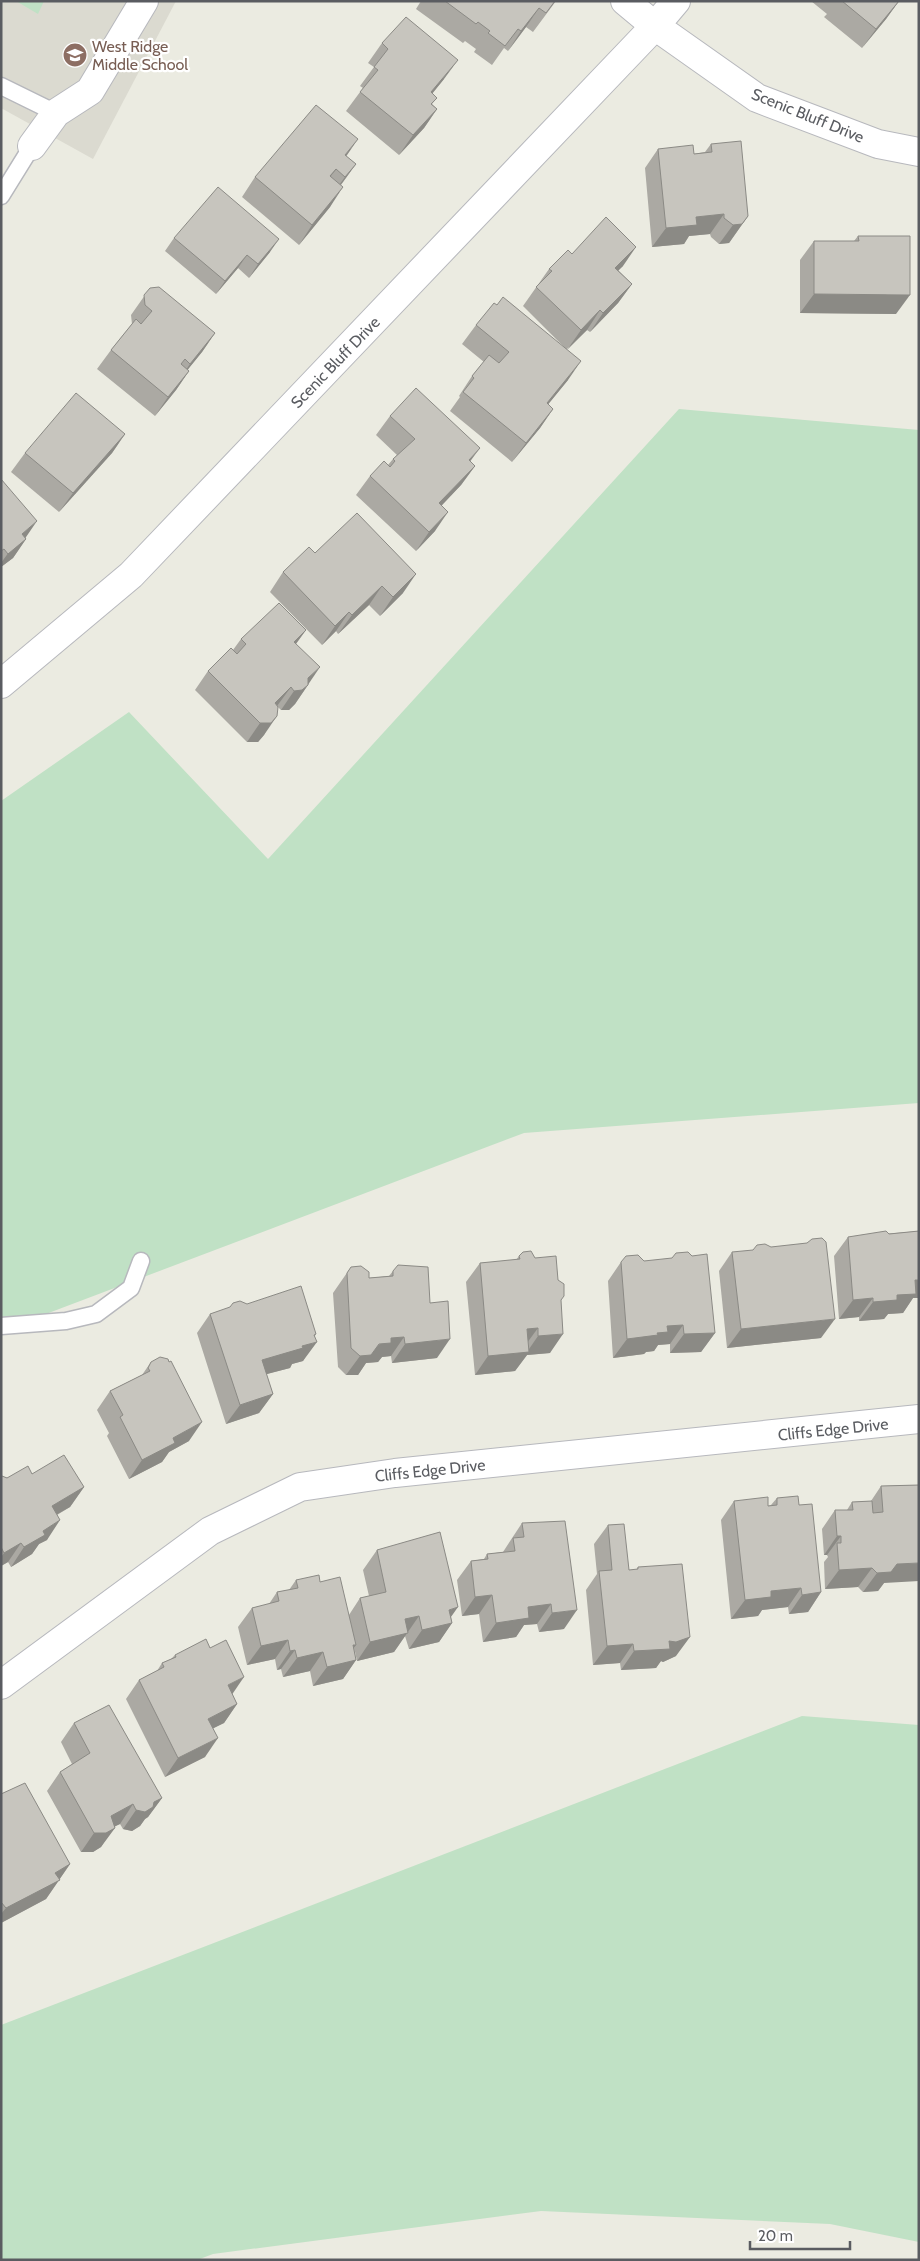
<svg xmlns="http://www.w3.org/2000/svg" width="920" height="2261" viewBox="0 0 920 2261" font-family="Cabin,sans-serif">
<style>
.education{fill:#dbdad0}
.green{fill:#c0e1c5}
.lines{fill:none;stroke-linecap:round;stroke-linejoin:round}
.service-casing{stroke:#b7b8bd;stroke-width:19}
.minor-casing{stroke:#b7b8bd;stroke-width:30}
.service{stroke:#fff;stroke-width:16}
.minor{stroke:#fff;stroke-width:28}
.wall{fill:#aba9a3}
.shaded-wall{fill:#8b8a85}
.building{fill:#c7c5be;stroke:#8b8a85}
.labels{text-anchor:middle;stroke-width:4.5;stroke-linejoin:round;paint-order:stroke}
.education-label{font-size:16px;fill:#785e54;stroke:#fff;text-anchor:start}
.street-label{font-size:16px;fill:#5a5c61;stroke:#fff}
</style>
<rect width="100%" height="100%" fill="#ebebe1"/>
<polygon class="education" points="1,1 176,1 93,159 1,108"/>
<g class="green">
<polygon points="16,1 44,1 38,14"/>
<polygon points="679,409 919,430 919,1103 524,1133 1,1331 1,801 129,712 268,859"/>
<polygon points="802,1716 919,1725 919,2242 830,2224 541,2211 213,2254 197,2260 1,2260 1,2025"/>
</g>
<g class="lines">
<defs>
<g id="service">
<polyline points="1,86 56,113"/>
<polyline points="1,196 32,146"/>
<polyline points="1,1326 66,1321 96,1314 131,1288 141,1261"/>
</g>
<g id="minor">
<polyline points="676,1 655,26 757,98 878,144 919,152"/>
<polyline points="32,146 56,113 90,91 144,1"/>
<polyline points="1,684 131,575 655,26 625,1"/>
<polyline points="1,1685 210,1531 300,1487 395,1473 919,1419"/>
</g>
</defs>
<use href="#service" class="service-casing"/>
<use href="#minor" class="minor-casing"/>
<use href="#service" class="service"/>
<use href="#minor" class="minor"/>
</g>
<g class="wall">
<polygon points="421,1 556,1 533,32 526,27 508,51 504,48 492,65 474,52 476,49 465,41 463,43 416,9"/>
<polygon points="811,1 899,1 886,19 862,48 824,17 827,14"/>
<polygon points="382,43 444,79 432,94 437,98 432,104 437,109 424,128 399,155 346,111 363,88 360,86 374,67 368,63"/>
<polygon points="711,144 748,216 729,243 719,244 711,237 710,234 689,236 684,244 652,247 645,168 658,149 694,154 705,152"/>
<polygon points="346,156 356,164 341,185 330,207 299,245 242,197 255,177"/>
<polygon points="858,236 896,314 800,313 800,260 814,241 854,241"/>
<polygon points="174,238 270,252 249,278 238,268 216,294 165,251"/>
<polygon points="572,254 623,266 618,270 632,284 618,303 590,332 587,330 567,349 568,380 548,404 553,409 540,428 512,462 450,411 460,397 459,396 472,376 484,362 462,344 476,325 565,348 523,306 549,269"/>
<polygon points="150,288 215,333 202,352 187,370 189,371 176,390 155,416 97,369 111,350 132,324 131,315"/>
<polygon points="390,416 470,461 475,466 461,485 442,505 435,531 416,551 356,495 370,476 388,465 393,459 397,455 376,435"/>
<polygon points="125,434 112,453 59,512 11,472 25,453"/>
<polygon points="1,479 26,539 13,558 1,567"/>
<polygon points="315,553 403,593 380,616 369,605 338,634 336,631 322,645 270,592 283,572"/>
<polygon points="306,630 296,644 308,685 295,704 289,710 281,710 278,707 264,735 258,742 247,742 195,690 208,671 233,650 241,639"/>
<polygon points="919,1231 919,1298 913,1298 903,1313 888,1314 884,1319 859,1321 859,1317 839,1319 834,1256 848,1237"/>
<polygon points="732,1252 821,1338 727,1348 719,1271"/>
<polygon points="519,1256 561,1301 550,1353 527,1355 515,1371 475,1375 466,1282 480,1263 516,1260"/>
<polygon points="621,1262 715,1333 701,1352 670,1353 670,1344 658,1345 654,1351 646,1352 644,1354 613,1358 608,1281"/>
<polygon points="351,1267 369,1278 389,1276 393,1271 430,1303 437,1358 392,1363 391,1356 382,1357 378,1362 366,1363 358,1375 346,1375 338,1367 333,1293"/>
<polygon points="210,1314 315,1337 303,1361 292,1364 290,1368 266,1374 273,1394 259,1413 226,1424 197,1333"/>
<polygon points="151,1362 189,1441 169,1452 162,1462 129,1479 107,1436 109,1433 97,1410 110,1391 142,1375"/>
<polygon points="1,1477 84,1487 70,1507 57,1515 47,1540 39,1544 32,1554 11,1567 8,1562 1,1566"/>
<polygon points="919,1485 884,1583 878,1591 863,1592 858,1587 825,1589 824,1562 828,1557 827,1555 824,1555 822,1529 835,1510 847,1510 852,1502 871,1501 881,1486"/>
<polygon points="777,1498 799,1505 821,1592 808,1612 789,1614 788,1607 762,1610 758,1616 731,1619 721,1520 734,1501 768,1506 771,1505"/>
<polygon points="522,1523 564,1629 539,1632 537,1624 524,1625 516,1637 483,1642 479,1614 462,1616 457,1580 471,1561 484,1559 487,1554 503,1552"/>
<polygon points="608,1525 629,1570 636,1570 638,1567 676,1656 663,1662 661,1661 656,1668 621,1670 620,1663 593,1665 586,1590 597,1574 594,1544"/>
<polygon points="377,1550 451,1617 452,1623 439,1642 409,1649 405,1636 394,1652 357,1661 354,1647 356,1660 343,1679 313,1686 310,1671 283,1677 281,1669 277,1670 275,1659 247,1665 238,1627 252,1608 269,1604 277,1592 289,1590 296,1580 320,1582 349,1615 360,1598 369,1596 363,1570"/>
<polygon points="175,1655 232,1694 237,1704 224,1723 213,1728 205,1757 165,1777 126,1699 139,1680 157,1671 162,1663 171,1659"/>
<polygon points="74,1723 162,1798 148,1817 145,1819 140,1826 132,1831 123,1829 120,1824 114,1826 101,1847 93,1852 81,1852 47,1791 60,1772 72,1764 61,1742"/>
<polygon points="1,1794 70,1864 46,1899 1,1923"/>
</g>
<g class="shaded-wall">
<polygon points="899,1 886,19 862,48 876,29"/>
<polygon points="539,8 526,27 508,51 521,31"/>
<polygon points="458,60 444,79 417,112 431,92"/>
<polygon points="437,109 424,128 399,155 413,135"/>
<polygon points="358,139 345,158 316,195 345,155"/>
<polygon points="356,164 342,183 331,196 345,177"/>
<polygon points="343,187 330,207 299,245 312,225"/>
<polygon points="724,214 710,234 689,236 684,244 652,247 666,228 696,217"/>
<polygon points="748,216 729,243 719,244 733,225"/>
<polygon points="279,239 270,252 249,278 258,264"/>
<polygon points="636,247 623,266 602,287 615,268"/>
<polygon points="247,255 238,268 216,294 225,281"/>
<polygon points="632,284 618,303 590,332 603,313"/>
<polygon points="814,294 910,295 896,314 800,313"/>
<polygon points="600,310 587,330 567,350 581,330"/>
<polygon points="215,333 202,352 177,383 190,364"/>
<polygon points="581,361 568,380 533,423 547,403"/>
<polygon points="189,371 176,390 155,416 168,397"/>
<polygon points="553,409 540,428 512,462 526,443"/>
<polygon points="125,434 112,453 59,512 73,493"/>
<polygon points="480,448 466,467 469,460"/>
<polygon points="475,466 461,485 426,522 439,503"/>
<polygon points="448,512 435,531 416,551 429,532"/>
<polygon points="37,521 24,540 26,539 13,558 1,567 1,563 22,534"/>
<polygon points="416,574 403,593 380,616 393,597"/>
<polygon points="382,586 369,605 338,634 352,615"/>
<polygon points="349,612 336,631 322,645 335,626"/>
<polygon points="306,630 292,649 294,642"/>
<polygon points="320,667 295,704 289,710 281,710 294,691"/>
<polygon points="291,687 277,706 275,703"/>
<polygon points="277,716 264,735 258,742 247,742 260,723"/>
<polygon points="915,1280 919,1280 919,1298 913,1298 903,1313 888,1314 884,1319 859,1321 873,1302 897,1295"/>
<polygon points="873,1298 859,1317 839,1319 853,1300"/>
<polygon points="835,1319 821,1338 727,1348 741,1329"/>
<polygon points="683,1325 670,1344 658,1345 654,1351 646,1352 644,1354 613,1358 627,1339 657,1333 667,1326"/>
<polygon points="538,1328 524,1347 527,1329"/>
<polygon points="715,1333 701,1352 670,1353 684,1334"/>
<polygon points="316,1334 310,1344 317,1342 303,1361 292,1364 290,1368 248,1379 262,1360 302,1346 314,1335"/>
<polygon points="563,1334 550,1353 527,1355 515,1371 475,1375 488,1356 527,1352 538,1336"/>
<polygon points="404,1337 391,1356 382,1357 378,1362 366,1363 358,1375 346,1375 360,1356 391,1338"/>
<polygon points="450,1339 437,1358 392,1363 405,1344"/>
<polygon points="273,1394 259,1413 226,1424 240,1405"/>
<polygon points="202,1422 189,1441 169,1452 162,1462 129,1479 142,1460 173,1438"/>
<polygon points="84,1487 70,1507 38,1525 52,1506"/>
<polygon points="60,1520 47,1540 39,1544 32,1554 11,1567 24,1547 43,1531"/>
<polygon points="837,1536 841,1536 827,1555 824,1555"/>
<polygon points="21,1543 8,1562 1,1566 1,1557 4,1553"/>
<polygon points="919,1563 919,1581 884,1583 878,1591 863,1592 877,1573 897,1564"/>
<polygon points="872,1568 858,1587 825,1589 839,1570"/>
<polygon points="801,1588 788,1607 762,1610 758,1616 731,1619 745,1600 771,1591"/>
<polygon points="821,1592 808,1612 789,1614 802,1595"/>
<polygon points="492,1595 479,1614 462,1616 475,1597"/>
<polygon points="551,1604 537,1624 524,1625 516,1637 483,1642 496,1623 528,1607"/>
<polygon points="458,1607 446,1624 452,1623 439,1642 409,1649 422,1630 449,1610"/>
<polygon points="577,1610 564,1629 539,1632 552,1613"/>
<polygon points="419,1616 394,1652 357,1661 370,1642 405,1619"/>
<polygon points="690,1637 676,1656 663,1662 661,1661 656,1668 621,1670 634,1651 669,1641"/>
<polygon points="288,1640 275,1659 247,1665 261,1646"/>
<polygon points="633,1644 620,1663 593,1665 607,1646"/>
<polygon points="353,1645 356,1645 343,1663 356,1660 343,1679 313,1686 327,1667"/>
<polygon points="295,1650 281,1669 277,1670 290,1651"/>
<polygon points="323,1652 310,1671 283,1677 297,1658"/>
<polygon points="244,1677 231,1696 228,1685"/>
<polygon points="237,1704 224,1723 194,1738 208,1719"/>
<polygon points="218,1738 205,1757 165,1777 178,1758"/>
<polygon points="162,1798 148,1817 145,1819 140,1826 132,1831 123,1829 136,1810"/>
<polygon points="133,1804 120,1824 102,1833 115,1828 101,1847 93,1852 81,1852 94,1833 111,1816"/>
<polygon points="70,1864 46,1899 1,1923 1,1914 6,1908 55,1873"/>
</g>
<g class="building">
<polygon points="445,1 555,1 546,13 539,8 521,31 518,29 505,46 488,33 490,31 478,22 476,24"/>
<polygon points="842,1 899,1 876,29"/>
<polygon points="406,17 458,60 431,92 437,98 431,104 437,109 413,135 360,92 378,70 374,67 388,49 382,43"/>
<polygon points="316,105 358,139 345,155 356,164 345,177 336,169 330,176 343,187 312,225 255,177"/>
<polygon points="741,141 748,216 742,224 733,225 724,218 724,214 696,217 697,225 666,228 658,149 693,145 694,154 712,152 711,144"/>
<polygon points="218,187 279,239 258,264 247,255 225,281 174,238"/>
<polygon points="606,217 636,247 615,268 632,284 603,313 600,310 581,330 536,287 552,271 549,269 568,250 572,254"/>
<polygon points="858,236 910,236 910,295 814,294 814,241 859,241"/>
<polygon points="159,287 215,333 190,364 185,359 181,364 189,371 168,397 111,350 136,319 141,324 152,311 145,305 144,295 150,288"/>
<polygon points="503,297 581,361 547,403 553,409 526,443 463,392 474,378 472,376 489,355 499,363 509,352 476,325 494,303 497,305"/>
<polygon points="416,388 480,448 469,460 475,466 439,503 448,512 429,532 370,476 384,461 390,467 395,461 393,459 415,439 390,416"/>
<polygon points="76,393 125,434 73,493 25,453"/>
<polygon points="1,479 37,521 22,534 26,539 8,554 4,549 1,551"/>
<polygon points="357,513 416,574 393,597 382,586 352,615 349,612 335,626 283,572 309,547 315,553"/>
<polygon points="279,603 306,630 294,642 320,667 308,678 308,685 302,690 294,691 291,687 275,703 278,707 277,716 271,723 260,723 208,671 231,648 237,654 246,644 241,639"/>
<polygon points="886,1231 889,1234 919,1231 919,1280 915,1280 916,1294 897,1295 897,1300 873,1302 873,1298 853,1300 848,1237"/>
<polygon points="822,1238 826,1242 835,1319 741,1329 732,1252 753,1250 757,1245 765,1244 771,1247 807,1243 812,1239"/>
<polygon points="531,1251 535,1258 556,1256 558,1280 564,1284 564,1296 561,1300 563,1334 538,1336 538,1328 527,1329 529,1352 488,1356 480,1263 520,1259 519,1256 523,1252"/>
<polygon points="688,1252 692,1256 707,1254 715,1333 684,1334 683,1325 667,1326 668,1332 657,1333 658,1335 627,1339 621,1262 626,1256 638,1255 644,1261 672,1258 676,1253"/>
<polygon points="398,1265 428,1267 430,1303 448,1301 450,1339 405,1344 404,1337 391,1338 391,1343 379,1344 371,1355 360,1356 351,1348 347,1273 351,1267 361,1266 369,1272 369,1278 393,1276 393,1271"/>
<polygon points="301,1286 316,1334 314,1335 317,1342 302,1346 303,1348 262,1360 273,1394 240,1405 210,1314 230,1307 233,1303 240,1301 247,1304"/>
<polygon points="160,1357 168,1359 169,1362 171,1361 202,1422 173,1438 175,1443 142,1460 120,1417 123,1415 110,1391 150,1371 148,1368 151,1362"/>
<polygon points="64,1455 84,1487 52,1506 60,1520 43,1531 45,1535 24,1547 21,1543 4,1553 1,1547 1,1477 2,1476 7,1478 28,1466 32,1474"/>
<polygon points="919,1485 919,1563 897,1564 891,1572 877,1573 872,1568 839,1570 837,1543 841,1543 841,1536 837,1536 835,1510 853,1510 852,1502 872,1501 873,1513 883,1512 881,1486"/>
<polygon points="798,1496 799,1505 812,1504 821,1592 802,1595 801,1588 771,1591 771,1597 745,1600 734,1501 768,1497 768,1506 777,1505 777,1498"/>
<polygon points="565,1521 577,1610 552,1613 551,1604 528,1607 529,1618 496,1623 492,1595 475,1597 471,1561 488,1559 487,1554 515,1551 513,1538 524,1537 522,1523"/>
<polygon points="624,1524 629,1570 638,1569 638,1567 682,1564 690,1637 676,1642 669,1641 670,1649 634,1651 633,1644 607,1646 599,1571 612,1570 608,1525"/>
<polygon points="440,1532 458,1607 449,1610 452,1623 422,1630 419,1616 405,1619 408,1633 370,1642 360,1598 386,1592 377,1550"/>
<polygon points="319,1575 320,1582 340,1577 356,1645 353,1645 356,1660 327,1667 323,1652 297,1658 295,1650 290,1651 288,1640 261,1646 252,1608 279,1601 277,1592 298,1588 296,1580"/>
<polygon points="206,1639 210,1648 226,1640 244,1677 228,1685 237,1704 208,1719 218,1738 178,1758 139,1680 164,1667 162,1663 176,1657 175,1655"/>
<polygon points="109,1705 162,1798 154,1802 153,1807 145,1812 136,1810 133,1804 111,1816 115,1828 106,1833 94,1833 60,1772 90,1753 74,1723"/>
<polygon points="25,1783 70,1864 55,1873 60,1880 6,1908 1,1902 1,1794"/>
</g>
<defs>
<symbol id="school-disc" viewBox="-11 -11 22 22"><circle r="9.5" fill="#8d6e63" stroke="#fff"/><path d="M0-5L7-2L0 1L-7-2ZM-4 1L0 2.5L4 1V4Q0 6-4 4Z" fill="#fff"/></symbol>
</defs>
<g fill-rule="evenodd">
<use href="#school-disc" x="61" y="41" width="28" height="28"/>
</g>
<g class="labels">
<g class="education-label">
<text x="92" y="52">West Ridge<tspan x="92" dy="18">Middle School</tspan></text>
</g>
<g class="street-label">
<text transform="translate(808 115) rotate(22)" y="6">Scenic Bluff Drive</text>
<text transform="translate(335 362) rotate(-46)" y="6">Scenic Bluff Drive</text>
<text transform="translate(833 1429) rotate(-6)" y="6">Cliffs Edge Drive</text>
<text transform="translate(430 1470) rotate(-6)" y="6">Cliffs Edge Drive</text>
</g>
</g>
<rect width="920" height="2261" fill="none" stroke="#5a5c61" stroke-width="5"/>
<path d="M750 2241v8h100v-8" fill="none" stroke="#5a5c61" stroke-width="2.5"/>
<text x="758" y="2241" font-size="15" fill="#5a5c61" stroke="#ffffff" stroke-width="4" paint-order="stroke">20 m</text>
</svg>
